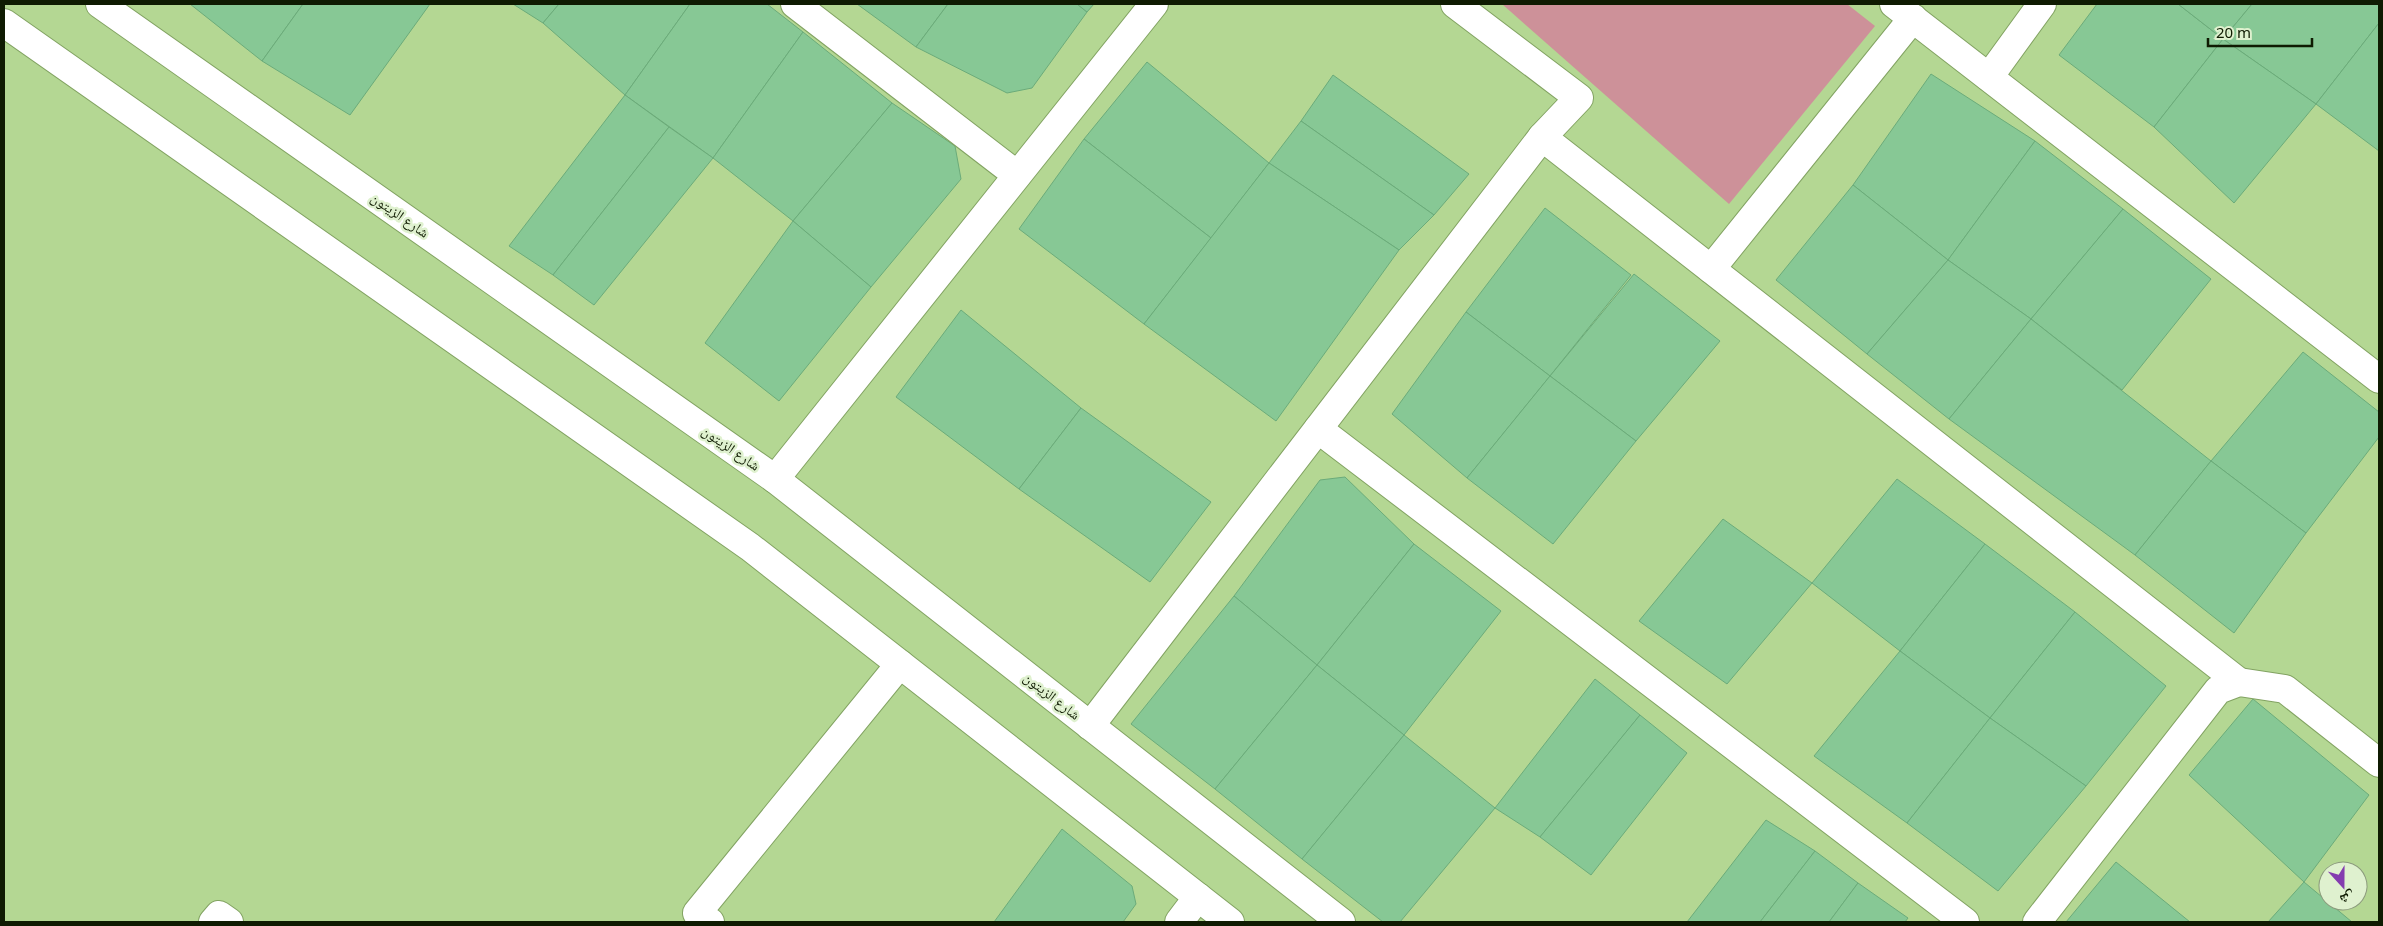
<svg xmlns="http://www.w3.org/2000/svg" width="2383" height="926" viewBox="0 0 2383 926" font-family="'Noto Sans','Noto Naskh Arabic',sans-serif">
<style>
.green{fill:#cd9199}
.building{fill:#87c895;stroke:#6bab7a}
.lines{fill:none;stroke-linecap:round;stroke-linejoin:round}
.minor-casing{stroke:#82a362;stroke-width:30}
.minor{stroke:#fff;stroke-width:28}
.labels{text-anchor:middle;stroke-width:5;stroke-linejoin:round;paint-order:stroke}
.street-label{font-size:14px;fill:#0f1b02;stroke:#dff1cf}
</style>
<rect width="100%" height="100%" fill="#b4d793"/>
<polygon class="green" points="1502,4 1847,4 1875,26 1729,204"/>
<g class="building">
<polygon points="190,4 303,4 262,61"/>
<polygon points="303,4 430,4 350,115 262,61"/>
<polygon points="513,4 559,4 543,23"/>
<polygon points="559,4 690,4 625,95 543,23"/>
<polygon points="690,4 767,4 803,32 713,158 625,95"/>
<polygon points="857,4 948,4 916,47"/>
<polygon points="948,4 1077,4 1087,12 1032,88 1007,93 916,47"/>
<polygon points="1077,4 1094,4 1087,12"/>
<polygon points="2097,4 2178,4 2223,39 2154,127 2059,55"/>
<polygon points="2178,4 2252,4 2223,39"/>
<polygon points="2252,4 2379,4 2379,23 2316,104 2223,39"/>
<polygon points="2379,23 2379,151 2316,104"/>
<polygon points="803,32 892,103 793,221 713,158"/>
<polygon points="2223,39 2316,104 2234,203 2154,127"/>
<polygon points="1147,62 1269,163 1211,238 1084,139"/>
<polygon points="1931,74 2035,141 1948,260 1853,185"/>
<polygon points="1333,75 1469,174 1434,215 1301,121"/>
<polygon points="625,95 669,127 553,275 509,246"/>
<polygon points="892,103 955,146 961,179 871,287 793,221"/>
<polygon points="1301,121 1434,215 1399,250 1269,163"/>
<polygon points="669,127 713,158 594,305 553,275"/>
<polygon points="1084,139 1211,238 1144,324 1019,229"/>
<polygon points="2035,141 2123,209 2031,319 1948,260"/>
<polygon points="1269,163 1399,250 1276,421 1144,324"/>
<polygon points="1853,185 1948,260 1867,354 1776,280"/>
<polygon points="1545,208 1631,275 1550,376 1466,312"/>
<polygon points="2123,209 2211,279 2122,390 2031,319"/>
<polygon points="793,221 871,287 779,401 705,343"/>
<polygon points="1948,260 2031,319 1949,419 1867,354"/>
<polygon points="1634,274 1720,341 1636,441 1550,376"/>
<polygon points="961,310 1081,408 1019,489 896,397"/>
<polygon points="1466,312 1550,376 1467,478 1392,414"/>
<polygon points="2031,319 2211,461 2135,555 1949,419"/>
<polygon points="2303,352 2379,412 2379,437 2306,533 2211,461"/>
<polygon points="1550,376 1636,441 1553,544 1467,478"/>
<polygon points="1081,408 1211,502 1150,582 1019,489"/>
<polygon points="2211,461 2306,533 2234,633 2135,555"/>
<polygon points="1345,477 1414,544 1317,665 1234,596 1320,480"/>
<polygon points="1897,479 1985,544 1900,651 1812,583"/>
<polygon points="1723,519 1812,583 1727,684 1639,621"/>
<polygon points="1414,544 1501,611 1404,735 1317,665"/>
<polygon points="1985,544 2075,612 1990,718 1900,651"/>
<polygon points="1234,596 1317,665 1215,789 1131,724"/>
<polygon points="2075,612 2166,686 2086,786 1990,718"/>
<polygon points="1900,651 1990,718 1907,823 1814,756"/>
<polygon points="1317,665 1404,735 1302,859 1215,789"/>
<polygon points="1595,679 1640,715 1540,837 1495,808"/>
<polygon points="2253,699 2369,795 2304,882 2189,775"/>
<polygon points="1640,715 1687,753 1591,875 1540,837"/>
<polygon points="1990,718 2086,786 1998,891 1907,823"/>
<polygon points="1404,735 1495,808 1400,922 1383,922 1302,859"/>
<polygon points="1766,820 1815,851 1760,922 1687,922"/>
<polygon points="1062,829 1132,886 1136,904 1123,922 994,922"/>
<polygon points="1815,851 1858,883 1829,922 1760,922"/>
<polygon points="2116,862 2190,922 2066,922"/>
<polygon points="2304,882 2352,922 2268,922"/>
<polygon points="1858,883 1908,918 1905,922 1829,922"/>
</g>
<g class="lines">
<defs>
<g id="minor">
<polyline points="100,4 775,479 1341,922"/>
<polyline points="795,4 1017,175"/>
<polyline points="1455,4 1579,98 1542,137"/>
<polyline points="1894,4 2379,379"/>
<polyline points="4,23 750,547 1230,922"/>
<polyline points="1989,77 2042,4"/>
<polyline points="1711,269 1913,18"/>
<polyline points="1318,429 1965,922"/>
<polyline points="775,479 1154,4"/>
<polyline points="1090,726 1542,137 2239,682"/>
<polyline points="213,922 219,915 229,922"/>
<polyline points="710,922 697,913 900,664"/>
<polyline points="1179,922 1198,897"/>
<polyline points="2037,922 2218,690 2239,682 2285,689 2379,763"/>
</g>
</defs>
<use href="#minor" class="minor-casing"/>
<use href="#minor" class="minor"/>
</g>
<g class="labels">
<g class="street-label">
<text transform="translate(400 215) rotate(35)" y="5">شارع الزيتون</text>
<text transform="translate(731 448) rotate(35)" y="5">شارع الزيتون</text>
<text transform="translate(1052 696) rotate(38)" y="5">شارع الزيتون</text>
</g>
</g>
<rect width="2383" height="926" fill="none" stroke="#0f1b02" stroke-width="10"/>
<g transform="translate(2343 886) rotate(159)"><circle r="24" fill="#dff1cf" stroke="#8c9b7d"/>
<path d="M0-4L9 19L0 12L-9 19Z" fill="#843caf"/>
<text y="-8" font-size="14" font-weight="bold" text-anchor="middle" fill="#0f1b02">ش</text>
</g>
<path d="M2208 38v8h104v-8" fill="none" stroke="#0f1b02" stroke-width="2.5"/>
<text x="2216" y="38" font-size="15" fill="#0f1b02" stroke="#dff1cf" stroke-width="4" paint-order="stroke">20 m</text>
</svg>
